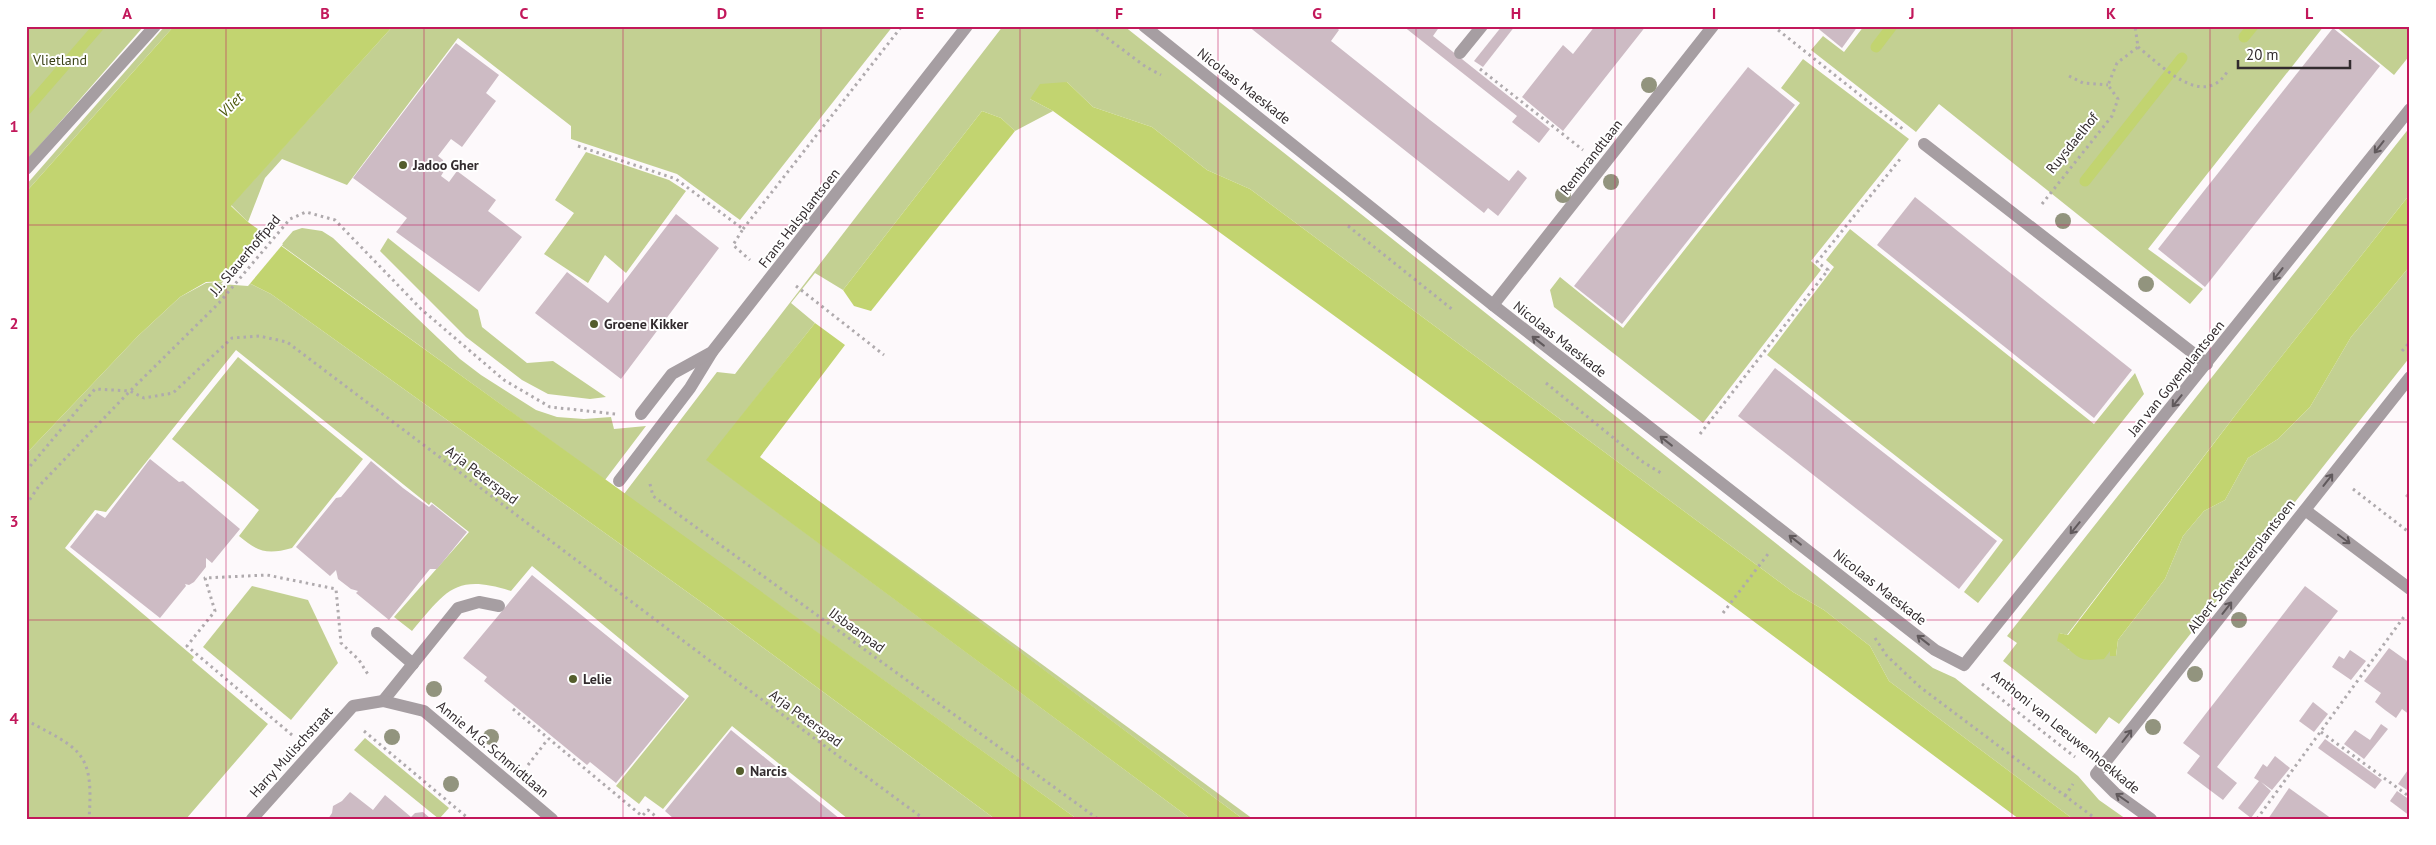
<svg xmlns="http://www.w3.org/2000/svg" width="2436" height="845" viewBox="0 0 2436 845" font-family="'PT Sans',sans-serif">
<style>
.green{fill:#c3d092}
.water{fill:#c2d470}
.pier{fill:#fdf9fb}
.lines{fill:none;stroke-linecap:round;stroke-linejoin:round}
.stream{stroke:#c2d470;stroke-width:11}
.building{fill:#cdbbc4}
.path{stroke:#afaaad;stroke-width:3;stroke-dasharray:2.5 4;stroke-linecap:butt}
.lane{stroke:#a69ea2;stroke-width:12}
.street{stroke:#a69ea2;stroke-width:12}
.tree{fill:#92947e}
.oneway{stroke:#60595c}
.grid{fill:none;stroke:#c2185b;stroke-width:1;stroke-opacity:0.55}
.poi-dot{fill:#545d2c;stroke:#fff;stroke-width:2}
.labels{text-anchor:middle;stroke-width:4;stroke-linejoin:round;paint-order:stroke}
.park-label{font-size:14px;fill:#3b4218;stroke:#fff}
.street-label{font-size:14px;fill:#322b2e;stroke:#fff}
.poi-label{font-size:14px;font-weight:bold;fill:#322b2e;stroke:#fff;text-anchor:start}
.water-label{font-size:15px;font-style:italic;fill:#505b11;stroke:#fff}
.neatline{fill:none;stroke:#c2185b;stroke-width:2}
.grid-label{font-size:16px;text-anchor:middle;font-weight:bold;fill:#c2185b}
</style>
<rect width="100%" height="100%" fill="#fdf9fb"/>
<g class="green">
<polygon points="26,26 144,26 26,161"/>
<polygon points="165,26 174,26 26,192 26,185"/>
<polygon points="393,26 893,26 740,220 677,174 571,139 571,126 458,38 347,185 282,159 265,178 248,222 231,205"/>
<polygon points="1003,26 1124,26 1933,668 1955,678 2078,776 2099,800 2126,819 2073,819 1889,681 1870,646 1824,610 1793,592 1250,189 1207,170 1152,127 1093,107 1067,82 1030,99 1053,111 1015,131 1001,118 982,111 843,290 815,273 791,303 815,323 707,460 1191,819 1077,819 624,494 717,372 735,374"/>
<polygon points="1864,26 2324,26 2148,249 2203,289 2190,304 1939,104 1916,132 1811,50 1823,36 1844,52"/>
<polygon points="2335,26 2410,26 2410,55 2394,75"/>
<polygon points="1803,59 1909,139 1811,261 1821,270 1703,423 1554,307 1550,290 1560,277 1623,328 1800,103 1781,88"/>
<polygon points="2410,127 2410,194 2240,409 2067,635 2059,633 2069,650 2111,650 2116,656 2118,640 2165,579 2183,536 2204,511 2225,500 2248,458 2278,439 2310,407 2351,337 2410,266 2410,357 2119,724 2109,717 2096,734 2003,661 2017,643 2007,636"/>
<polygon points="586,152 669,180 686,191 626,273 605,255 588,283 544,254 574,213 555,200"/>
<polygon points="302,228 322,231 333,238 460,359 481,375 536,410 557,417 584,419 611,417 614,429 646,426 605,480 281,245 293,231"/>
<polygon points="1850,229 2094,424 2135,373 2144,394 1978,603 1964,592 2003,540 1767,355 1834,267 1826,260"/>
<polygon points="388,238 478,310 482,327 527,363 553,361 606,397 590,399 548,394 522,380 466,337 380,251"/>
<path d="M228 281 249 283 271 294 711 609 995 819H848L732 726 663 809 645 796 639 804 616 786 689 696 532 566 511 591C455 573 446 591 412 631L394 617 469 532 431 502 429 505 236 350 106 512 95 510 65 548 194 657 192 660 268 724 186 819H26V454L138 336 180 297 206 283Z"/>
<path d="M238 357 363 459 292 548C267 555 258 552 239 536L259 510 172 439Z"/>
<polygon points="759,457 1253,819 1243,819"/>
<polygon points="252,586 308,600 338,663 291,720 203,647"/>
<polygon points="365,738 449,808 439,819 354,750"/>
</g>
<g class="water">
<polygon points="174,26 393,26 231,206 248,222 1077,819 995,819 711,609 271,294 249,283 228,281 206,282 180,297 138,336 26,454 26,192"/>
<polygon points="1067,82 1093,107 1152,127 1207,170 1250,189 1793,592 1824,610 1870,646 1889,681 2073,819 2019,819 1733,606 1053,111 1030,99 1040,84"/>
<polygon points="982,111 1001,118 1015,131 871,311 854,306 843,290"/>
<path d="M2410 194V266L2351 337 2310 407 2278 439 2248 458 2225 500 2204 511 2183 536 2165 579 2118 640 2116 656H2110V651L2104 659C2098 659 2089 661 2083 659 2073 656 2067 645 2057 641L2059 633 2068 635 2240 409Z"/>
<polygon points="815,323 845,345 760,457 1243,819 1191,819 706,460"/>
</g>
<polygon class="pier" points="265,231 283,244 248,286 221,284"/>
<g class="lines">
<g class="stream">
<polyline points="2244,37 2253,26"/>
<polyline points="1876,47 1892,26"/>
<polyline points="26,110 99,26"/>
<polyline points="2085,181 2182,58"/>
</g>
</g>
<g class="building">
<polygon points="1248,26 1335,26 1339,30 1331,41 1430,120 1509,181 1518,170 1527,178 1498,216 1488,208 1484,213"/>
<polygon points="1403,26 1440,26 1433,36 1550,129 1539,143 1512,122 1517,116"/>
<polygon points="1502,26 1515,26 1483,67 1474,61"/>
<polygon points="1595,26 1646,26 1563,131 1522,97 1563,45 1573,54"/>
<polygon points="1815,26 1858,26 1842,48"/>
<polygon points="2333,28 2380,66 2205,287 2158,249"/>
<polygon points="456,43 499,75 486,93 496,101 462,147 451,139 438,156 443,160 444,171 441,176 449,182 457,171 496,200 488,211 522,237 479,292 396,232 407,218 353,178"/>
<polygon points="1748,67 1795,105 1622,324 1574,286"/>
<polygon points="1915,197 2132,370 2094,418 1877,245"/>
<polygon points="676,214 719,248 621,379 535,313 567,272 608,303"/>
<polygon points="1775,368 1997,541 1959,589 1738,416"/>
<polygon points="150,459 179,482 183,481 240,529 212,563 206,558 206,567 194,582 189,585 185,584 186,586 160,618 70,547 97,513 105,518"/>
<polygon points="371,461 403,488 429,507 432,504 467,532 437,569 430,569 389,620 356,593 358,591 351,589 338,579 336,570 330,576 296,547 336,498 341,497"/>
<polygon points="2410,490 2410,500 2405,496"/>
<polygon points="532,575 685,699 616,783 590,762 587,765 484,681 487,677 463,658"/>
<polygon points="2305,586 2338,611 2217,767 2237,783 2223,800 2187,773 2200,756 2183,743"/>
<polygon points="2389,648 2410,663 2410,715 2402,709 2396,718 2385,710 2375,702 2381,693 2364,681"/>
<polygon points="2350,650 2366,661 2351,680 2332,667 2339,656 2344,659"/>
<polygon points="2313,702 2328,714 2314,732 2299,721"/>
<polygon points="2381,724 2388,729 2364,759 2344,744 2355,730 2370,740"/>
<polygon points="731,730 840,819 674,819 665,811"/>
<polygon points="2325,739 2382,780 2375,789 2318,748"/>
<polygon points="2275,756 2290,768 2272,790 2261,782 2271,791 2251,818 2238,808 2259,781 2254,778 2263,764 2267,767"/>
<polygon points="2410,767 2410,792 2398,784"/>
<polygon points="2289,788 2332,819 2268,819"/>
<polygon points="2397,791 2410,800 2410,816 2390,801"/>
<polygon points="350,792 373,810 385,795 411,817 415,813 423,812 431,819 328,819 332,813 333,806 342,801"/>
</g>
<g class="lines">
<g class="path">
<polyline points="1091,26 1146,67 1161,75"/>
<polyline points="1773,26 1904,130"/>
<path d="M2138 47C2161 65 2203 110 2227 72"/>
<polyline points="1480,69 1583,150"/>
<polyline points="2069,76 2083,83 2108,85"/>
<polyline points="578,146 676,179 743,229 733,245 750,260"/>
<polyline points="2042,204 2112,116 2118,99 2108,85 2117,63 2138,47 2135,26"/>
<polyline points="1348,226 1453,310"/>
<polyline points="743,229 902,26"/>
<polyline points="796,286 884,355"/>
<polyline points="2402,351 2410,342"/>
<polyline points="1546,383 1643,462 1661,473"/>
<polyline points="1700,434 1828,270 1817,262 1901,158"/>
<polyline points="26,471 95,389 130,391 144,398 173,393 232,338 259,336 287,342 738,682 924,819"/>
<polyline points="650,484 653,496 1098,819"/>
<polyline points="2353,489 2410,533"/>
<polyline points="26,505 39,486 130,391 219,303 290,219 306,212 335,220 421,309 504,380 550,407 616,414"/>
<polyline points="1723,613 1768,554"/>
<polyline points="1875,638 1887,656 1920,687 2096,819"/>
<polyline points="1982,684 2075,757"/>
<polyline points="513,709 642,816 648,810 659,819"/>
<path d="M26 720C81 750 94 751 89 819"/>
<polyline points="364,731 469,819"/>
<polyline points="2321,732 2410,797"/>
<polyline points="292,735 187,646 215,611 205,578 267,575 336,589 341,643 359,660 369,676"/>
<polyline points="528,765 548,739"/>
<polyline points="2065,796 2073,784"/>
<polyline points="2257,819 2406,614"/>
</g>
<g class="lane">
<polyline points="1460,53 1482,26"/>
<polyline points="619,481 690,388 712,352"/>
<polyline points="377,633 413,664"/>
<polyline points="383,701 458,608 479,602 499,606"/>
</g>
<g class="street">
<polyline points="1144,26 1493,305 1935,650 1964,665 2410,109"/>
<polyline points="1924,144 2207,364"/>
<polyline points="26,169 155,26"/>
<polyline points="1493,305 1713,26"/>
<polyline points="641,414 672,374 712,352 967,26"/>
<polyline points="2305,510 2410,589"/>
<polyline points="252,819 353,706 383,701 424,711 552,819"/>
<polyline points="2151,819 2115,793 2096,774 2410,377"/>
</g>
</g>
<g class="tree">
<circle cx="1649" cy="85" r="8"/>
<circle cx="1611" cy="182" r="8"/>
<circle cx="1563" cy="195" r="8"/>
<circle cx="2063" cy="221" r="8"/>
<circle cx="2146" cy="284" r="8"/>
<circle cx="2239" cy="620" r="8"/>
<circle cx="2195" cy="674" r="8"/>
<circle cx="434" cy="689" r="8"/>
<circle cx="2153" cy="727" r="8"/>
<circle cx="392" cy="737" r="8"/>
<circle cx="491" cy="737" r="8"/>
<circle cx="451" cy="784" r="8"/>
</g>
<defs><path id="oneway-shaft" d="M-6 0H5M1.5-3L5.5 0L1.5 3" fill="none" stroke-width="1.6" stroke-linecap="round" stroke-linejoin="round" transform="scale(1.25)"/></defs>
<g class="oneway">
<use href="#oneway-shaft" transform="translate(2379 147) rotate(128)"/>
<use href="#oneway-shaft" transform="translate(2278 274) rotate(128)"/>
<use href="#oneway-shaft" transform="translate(1538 341) rotate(-142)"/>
<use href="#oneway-shaft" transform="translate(2177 401) rotate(129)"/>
<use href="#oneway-shaft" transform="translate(1666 441) rotate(-142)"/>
<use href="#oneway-shaft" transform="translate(2328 480) rotate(-52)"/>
<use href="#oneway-shaft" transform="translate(2075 528) rotate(129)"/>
<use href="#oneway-shaft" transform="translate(2344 539) rotate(37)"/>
<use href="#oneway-shaft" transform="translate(1795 540) rotate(-142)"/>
<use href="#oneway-shaft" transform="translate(2227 608) rotate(-52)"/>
<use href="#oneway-shaft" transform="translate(1923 640) rotate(-142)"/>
<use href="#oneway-shaft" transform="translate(2127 736) rotate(-52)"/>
<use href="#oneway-shaft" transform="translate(2122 798) rotate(-145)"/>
</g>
<path class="grid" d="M226 26V819M424 26V819M623 26V819M821 26V819M1020 26V819M1218 26V819M1416 26V819M1615 26V819M1813 26V819M2012 26V819M2210 26V819M26 225H2410M26 422H2410M26 620H2410"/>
<g class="poi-dot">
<circle cx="403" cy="165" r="5"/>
<circle cx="594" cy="324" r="5"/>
<circle cx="573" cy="679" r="5"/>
<circle cx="740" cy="771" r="5"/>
</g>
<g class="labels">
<g class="park-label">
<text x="60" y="65">Vlietland</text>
</g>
<g class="street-label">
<text transform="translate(1244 86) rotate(38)" y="5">Nicolaas Maeskade</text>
<text transform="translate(2072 143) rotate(-51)" y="5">Ruysdaelhof</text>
<text transform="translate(1591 157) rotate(-52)" y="5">Rembrandtlaan</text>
<text transform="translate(799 218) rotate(-52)" y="5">Frans Halsplantsoen</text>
<text transform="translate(245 255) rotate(-50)" y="5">J.J. Slauerhoffpad</text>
<text transform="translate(1560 339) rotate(38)" y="5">Nicolaas Maeskade</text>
<text transform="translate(2176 378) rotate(-51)" y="5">Jan van Goyenplantsoen</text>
<text transform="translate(482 475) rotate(37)" y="5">Arja Peterspad</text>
<text transform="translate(2241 566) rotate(-52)" y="5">Albert Schweitzerplantsoen</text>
<text transform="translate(1880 587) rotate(38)" y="5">Nicolaas Maeskade</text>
<text transform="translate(857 630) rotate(36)" y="5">IJsbaanpad</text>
<text transform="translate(806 718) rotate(36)" y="5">Arja Peterspad</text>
<text transform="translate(2066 732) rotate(39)" y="5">Anthoni van Leeuwenhoekkade</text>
<text transform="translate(493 749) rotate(40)" y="5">Annie M.G. Schmidtlaan</text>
<text transform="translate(291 752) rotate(-48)" y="5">Harry Mulischstraat</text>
</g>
<g class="poi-label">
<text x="413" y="170">Jadoo Gher</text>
<text x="604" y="329">Groene Kikker</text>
<text x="583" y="684">Lelie</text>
<text x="750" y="776">Narcis</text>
</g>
<g class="water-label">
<text transform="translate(231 105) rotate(-45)" y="5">Vliet</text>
</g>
</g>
<rect width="2436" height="845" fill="none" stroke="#ffffff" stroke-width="55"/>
<path d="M2238 60v8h112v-8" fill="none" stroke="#322b2e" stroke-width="2.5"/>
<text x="2246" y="60" font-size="15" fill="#322b2e" stroke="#ffffff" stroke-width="4" paint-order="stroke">20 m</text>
<rect x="28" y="28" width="2380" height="790" class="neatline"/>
<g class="grid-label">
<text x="127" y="19">A</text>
<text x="325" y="19">B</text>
<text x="524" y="19">C</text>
<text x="722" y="19">D</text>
<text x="920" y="19">E</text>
<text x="1119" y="19">F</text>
<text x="1317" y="19">G</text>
<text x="1516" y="19">H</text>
<text x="1714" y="19">I</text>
<text x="1912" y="19">J</text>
<text x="2111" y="19">K</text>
<text x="2309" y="19">L</text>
<text x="14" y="132">1</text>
<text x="14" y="329">2</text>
<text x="14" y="527">3</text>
<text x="14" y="724">4</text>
</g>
</svg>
